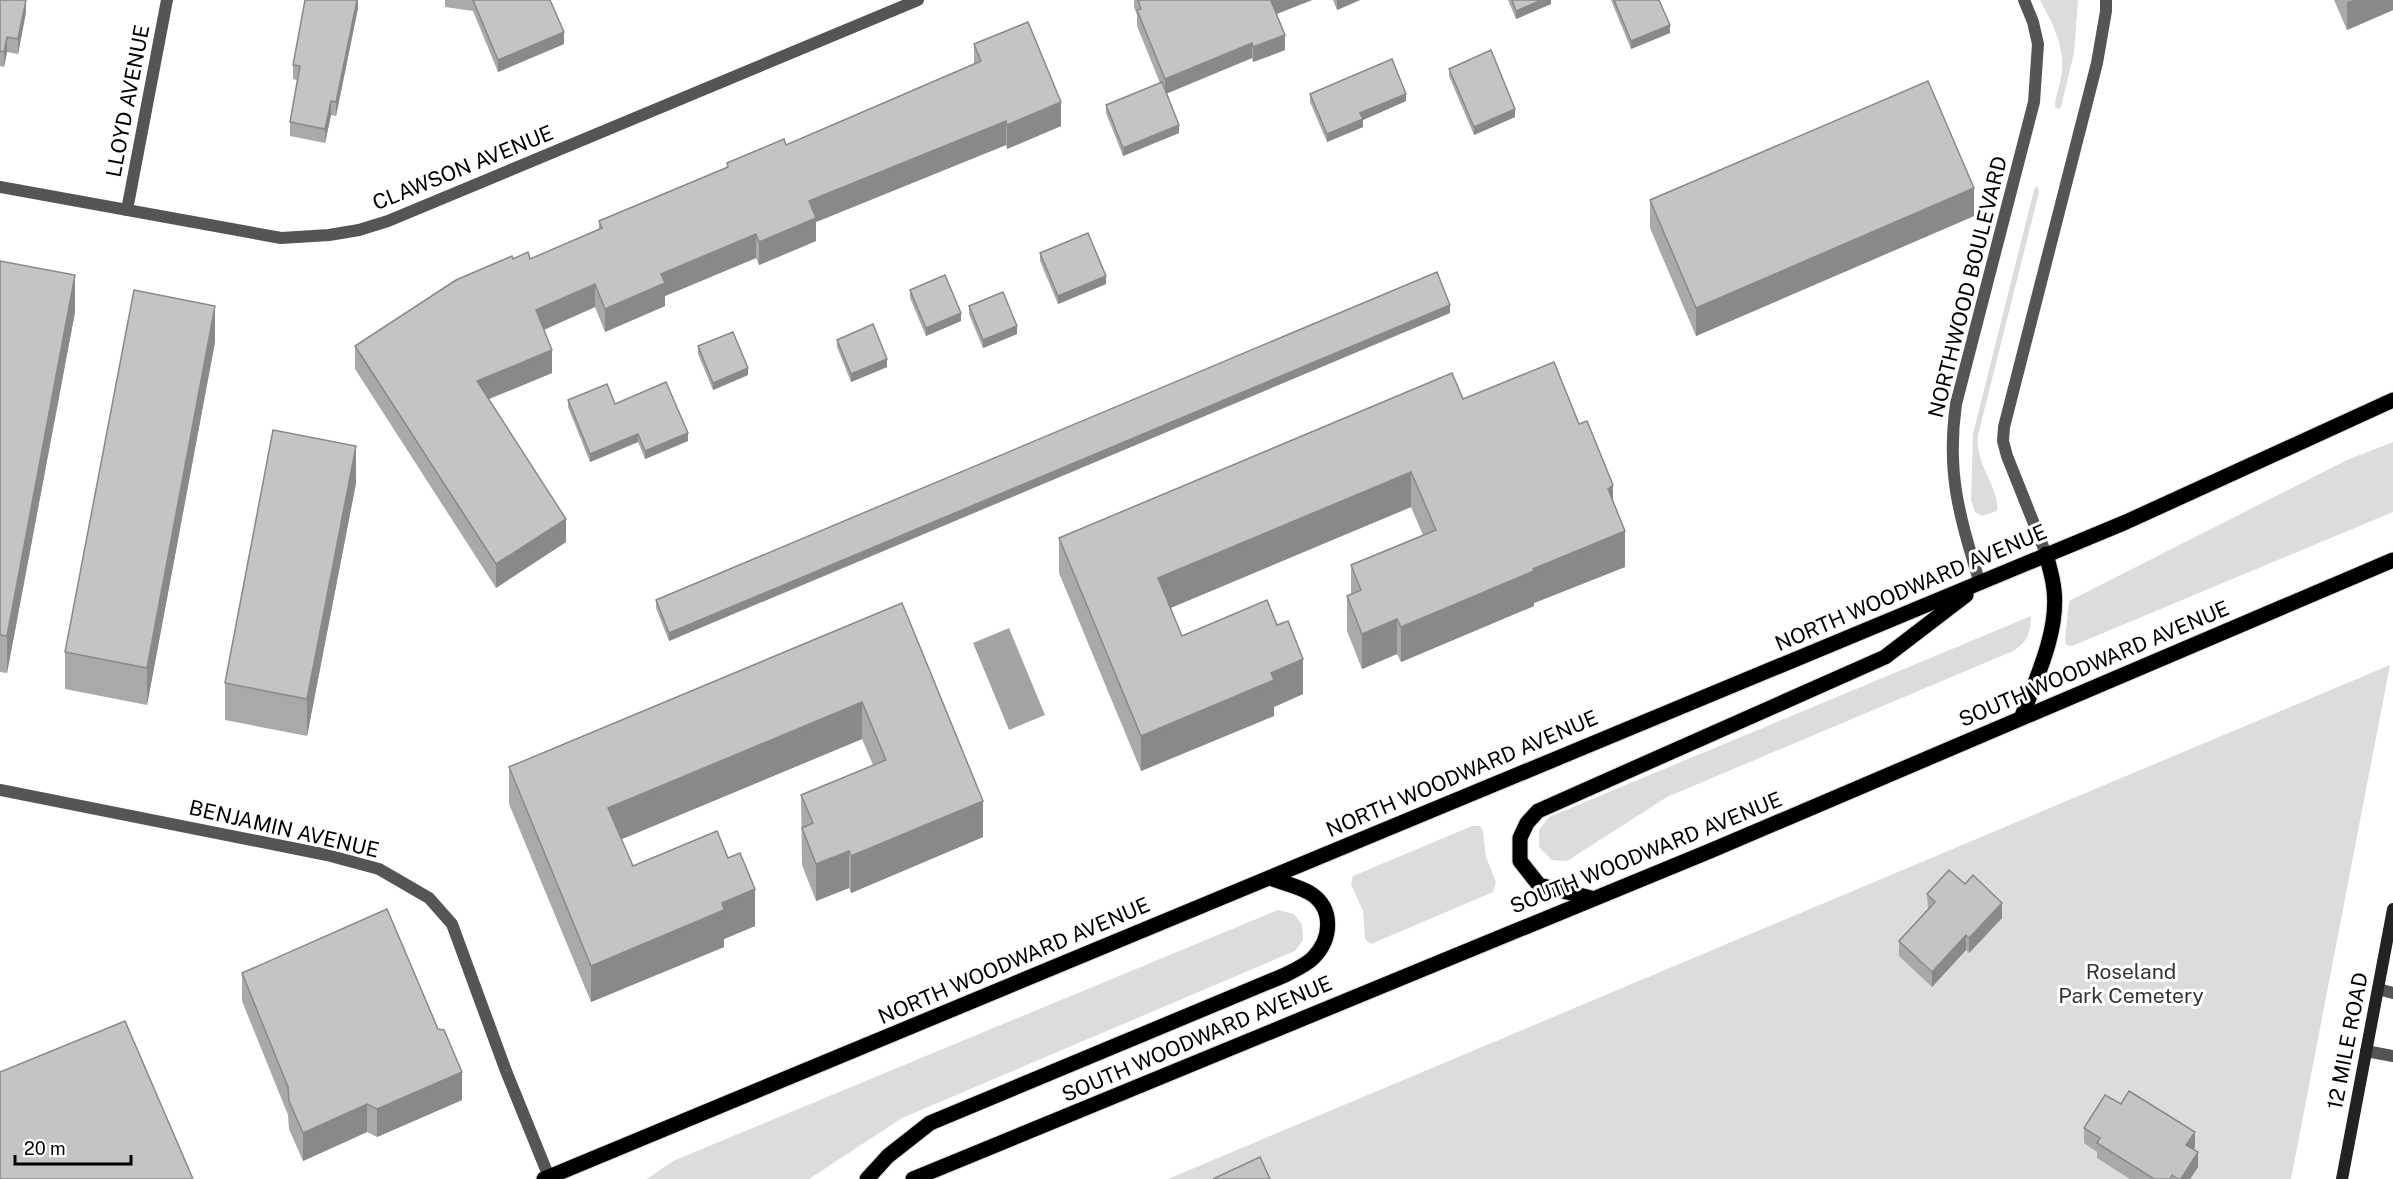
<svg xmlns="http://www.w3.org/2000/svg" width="2393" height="1179" viewBox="0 0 2393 1179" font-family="'Public Sans',sans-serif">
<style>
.green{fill:#dcdcdc}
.water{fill:#a3a3a3}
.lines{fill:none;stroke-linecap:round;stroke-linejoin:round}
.primary-casing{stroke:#dbdbdb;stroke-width:17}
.minor{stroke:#555;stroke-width:12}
.secondary{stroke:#222;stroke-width:12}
.primary{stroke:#000;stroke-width:15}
.wall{fill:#a9a9a9}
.shaded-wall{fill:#898989}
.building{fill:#c4c4c4;stroke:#898989;stroke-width:1.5}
.labels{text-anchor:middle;stroke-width:6;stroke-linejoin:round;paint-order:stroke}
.street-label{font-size:21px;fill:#000;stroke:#fff}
.park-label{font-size:21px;fill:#333;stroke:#fff}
</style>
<rect width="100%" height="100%" fill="#fff"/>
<g class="green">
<path d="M2040 0H2078L2074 53 2061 107 2059 109 2055 107V103C2057 92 2061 81 2062 71 2064 43 2052 23 2040 0Z"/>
<path d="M2037 186 2039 192 1978 435C1974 464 2001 490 1997 511L1982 516 1975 512 1971 500 1973 434 2034 190Z"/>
<polygon points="2393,442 2393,512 2072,646 2066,645 2065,639 2069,601 2347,460"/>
<path d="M2031 616C2031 632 2027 643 2013 651L1667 797 1567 861 1552 860 1539 847V830L1549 817Z"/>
<polygon points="2390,665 2291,1179 1168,1179"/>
<polygon points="1472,826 1480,826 1483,831 1486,857 1496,882 1493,892 1371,944 1365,939 1363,911 1351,884 1353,876"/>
<polygon points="1278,910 1294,914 1302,925 1303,940 1295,951 902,1118 809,1179 647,1179 673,1161"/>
</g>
<polygon class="water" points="1009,628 1045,715 1009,730 973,643"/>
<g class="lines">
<defs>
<g id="primary">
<path d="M2022 716C2036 679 2059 631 2054 590 2053 578 2049 566 2046 554"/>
<polyline points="1591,898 1539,885 1520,861 1520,838 1527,823 1538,811 1885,657 1966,595"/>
<polyline points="544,1179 2126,522 2393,400"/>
<path d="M867 1179 888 1156 930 1123 1285 975C1295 970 1306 965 1313 958 1332 939 1334 908 1310 893 1298 886 1283 883 1270 878"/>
<polyline points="913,1179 1710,851 2393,560"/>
</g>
</defs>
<use href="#primary" class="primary-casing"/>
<g class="minor">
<polyline points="0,187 281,238 329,235 359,230 388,221 918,0"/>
<polyline points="127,210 167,0"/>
<polyline points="2046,554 2007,456 2003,441 2004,427 2097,63 2106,11 2106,0"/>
<path d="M1980 584C1960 517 1946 475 1956 404L2034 102 2038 44 2033 22 2024 0"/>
<polyline points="0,790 327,855 379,869 429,898 452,924 506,1071 549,1177"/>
<polyline points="2378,989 2393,993"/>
<polyline points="2366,1051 2393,1056"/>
</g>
<polyline class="secondary" points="2342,1179 2393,909"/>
<use href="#primary" class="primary"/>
</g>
<g class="wall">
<polygon points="0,0 26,0 26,12 18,54 7,52 4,67 0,66"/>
<polygon points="358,0 358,8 336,116 331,115 325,143 290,136 290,122 297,80 293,79 293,65"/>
<polygon points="445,0 550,0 564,44 498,72 473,11 445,7"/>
<polygon points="1134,0 1312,0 1277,14 1285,50 1253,62 1252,58 1166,94 1179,133 1123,156 1106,113 1106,105 1160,83 1137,26 1137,15 1134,7"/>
<polygon points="1333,0 1360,0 1337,10"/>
<polygon points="1508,0 1551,0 1551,4 1516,19"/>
<polygon points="1611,0 1659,0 1670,33 1631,49"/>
<polygon points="2334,0 2393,0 2393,10 2347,30"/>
<polygon points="974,44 1061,126 1007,149 1006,145 816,222 816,241 759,265 756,258 665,296 665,306 605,332 595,307 544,330 552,373 489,399 566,542 496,588 355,369 355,346 513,259 530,259 599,230 599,221 727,168 727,163 786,145 974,64"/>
<polygon points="1449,69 1515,117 1474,135 1449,76"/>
<polygon points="1310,94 1406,101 1363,120 1363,127 1327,142 1310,102"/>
<polygon points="1650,200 1974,216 1696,336 1650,228"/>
<polygon points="1040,253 1106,284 1058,304 1040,261"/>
<polygon points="0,261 75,312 7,673 0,672"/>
<polygon points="910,290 961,321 926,336 910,298"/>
<polygon points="969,306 1017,334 983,348 969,314"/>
<polygon points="1450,313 669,641 656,608 656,600"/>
<polygon points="837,340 887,367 851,382 837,347"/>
<polygon points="215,342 147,705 65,689 65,652"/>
<polygon points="698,346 748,375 713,390 698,354"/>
<polygon points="1463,399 1579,424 1613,502 1625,567 1534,603 1534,606 1401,662 1397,654 1362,669 1347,631 1347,596 1351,594 1351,565 1423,535 1411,507 1171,608 1182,636 1303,694 1274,707 1274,716 1141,771 1059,573 1059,538"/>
<polygon points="568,400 615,404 688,441 645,459 638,442 590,462 568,407"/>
<polygon points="356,483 307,736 225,720 225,683"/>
<polygon points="902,603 983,837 851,893 849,888 816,901 802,865 801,795 873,765 862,739 621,839 633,866 728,858 755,926 724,939 724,947 591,1002 509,804 509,767"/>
<polygon points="1927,894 2002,918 1969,953 1966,950 1932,987 1899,956 1899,941 1928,910"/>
<polygon points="242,973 462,1100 377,1137 367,1132 303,1161 289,1129 288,1115 242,1001"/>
<polygon points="2121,1104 2195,1147 2194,1149 2198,1167 2190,1179 2130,1179 2097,1158 2097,1152 2084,1143 2084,1128"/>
</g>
<g class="shaded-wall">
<polygon points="26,0 26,12 18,54 18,39"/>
<polygon points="357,0 358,0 358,8 336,116 336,102"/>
<polygon points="1274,0 1312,0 1271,16 1271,1"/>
<polygon points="1337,0 1360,0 1337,10"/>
<polygon points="1542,0 1551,0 1551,4 1516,19 1516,11"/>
<polygon points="2353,0 2393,0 2393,10 2347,30 2347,2"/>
<polygon points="1670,25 1670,33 1631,49 1631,41"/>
<polygon points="564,32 564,44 498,72 498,60"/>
<polygon points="1285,35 1285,50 1253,62 1253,47"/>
<polygon points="7,37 7,52 4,67 4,52"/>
<polygon points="1252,43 1252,58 1165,94 1165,79"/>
<polygon points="1406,94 1406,101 1363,120 1363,127 1327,142 1327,134 1360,113"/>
<polygon points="331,101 331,115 325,143 325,129"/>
<polygon points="1061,102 1061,126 1007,149 1007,125"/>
<polygon points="1515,109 1515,117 1474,135 1474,127"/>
<polygon points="1006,121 1006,145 816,222 816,241 759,265 759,242 809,201"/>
<polygon points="1179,125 1179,133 1123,156 1123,148"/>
<polygon points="1974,188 1974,216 1696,336 1696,308"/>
<polygon points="756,234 756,258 665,296 665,306 605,332 605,309 661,274"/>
<polygon points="75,275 75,312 7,673 7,636"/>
<polygon points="1106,276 1106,284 1058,304 1058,296"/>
<polygon points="595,284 595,307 536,333 536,310"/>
<polygon points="1450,305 1450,313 669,641 669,633"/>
<polygon points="215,306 215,342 147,705 147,668"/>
<polygon points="961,313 961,321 926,336 926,328"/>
<polygon points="1017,326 1017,334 983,348 983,340"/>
<polygon points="552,350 552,373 477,404 477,381"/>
<polygon points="887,359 887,367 851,382 851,374"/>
<polygon points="748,368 748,375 713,390 713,383"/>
<polygon points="688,433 688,441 645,459 645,451"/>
<polygon points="638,434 638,442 590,462 590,454"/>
<polygon points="356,446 356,483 307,736 307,699"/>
<polygon points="1411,472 1411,507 1158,613 1158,578"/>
<polygon points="1613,485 1613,520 1608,489"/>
<polygon points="566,519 566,542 496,588 496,564"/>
<polygon points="1625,531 1625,567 1534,603 1534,606 1401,662 1401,627 1533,569"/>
<polygon points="1397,619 1397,654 1362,669 1362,634"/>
<polygon points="1303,659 1303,694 1274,707 1274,716 1141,771 1141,736 1271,673"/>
<polygon points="862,702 862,739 608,845 608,808"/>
<polygon points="983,801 983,837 851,893 851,856"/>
<polygon points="849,851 849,888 816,901 816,864"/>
<polygon points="755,889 755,926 724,939 724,947 591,1002 591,966 722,903"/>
<polygon points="2002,903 2002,918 1969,953 1969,938"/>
<polygon points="1966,935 1966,950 1932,987 1932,972"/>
<polygon points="462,1072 462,1100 377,1137 377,1109"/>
<polygon points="367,1104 367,1132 303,1161 303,1133"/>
<polygon points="2195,1132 2195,1147 2186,1160 2186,1145"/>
<polygon points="2198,1152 2198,1167 2190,1179 2181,1179"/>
</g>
<g class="building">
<polygon points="0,0 26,0 18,39 7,37 4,52 0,51"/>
<polygon points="305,0 357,0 336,102 331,101 325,129 290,122 300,66 293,65"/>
<polygon points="473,0 550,0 564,32 498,60"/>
<polygon points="1138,0 1274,0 1271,1 1285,35 1253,47 1252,43 1165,79 1137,10 1141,9"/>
<polygon points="1512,0 1542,0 1516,11"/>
<polygon points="1614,0 1659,0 1670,25 1631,41"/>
<polygon points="1028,22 1061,102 1007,125 1006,121 809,201 816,218 759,242 756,234 661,274 665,283 605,309 595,284 536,310 552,350 477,381 566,519 496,564 355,346 456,280 512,256 513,259 528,252 530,259 602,228 599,221 728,167 727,163 784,139 786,145 981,61 974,44"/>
<polygon points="1491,50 1515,109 1474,127 1449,69"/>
<polygon points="1392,59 1406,94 1360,113 1363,119 1327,134 1310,94"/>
<polygon points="1928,81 1974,188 1696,308 1650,200"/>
<polygon points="1162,82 1179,125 1123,148 1106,105"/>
<polygon points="1088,233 1106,276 1058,296 1040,253"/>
<polygon points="0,261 75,275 7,636 0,635"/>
<polygon points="1437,272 1450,305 669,633 656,600"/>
<polygon points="945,275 961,313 926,328 910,290"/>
<polygon points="134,290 215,306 147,668 65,652"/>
<polygon points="1003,292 1017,326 983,340 969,306"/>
<polygon points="873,324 887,359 851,374 837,340"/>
<polygon points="733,332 748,368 713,383 698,346"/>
<polygon points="1554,362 1579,424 1587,421 1613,485 1608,489 1625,531 1533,569 1534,571 1401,627 1397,619 1362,634 1347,596 1361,590 1351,565 1436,530 1411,472 1158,578 1182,636 1267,600 1277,625 1288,621 1303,659 1271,673 1274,680 1141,736 1059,538 1452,373 1463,399"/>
<polygon points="666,382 688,433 645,451 638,434 590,454 568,400 607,384 615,404"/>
<polygon points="273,430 356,446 307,699 225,683"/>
<polygon points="902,603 983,801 851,856 849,851 816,864 802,828 813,823 801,795 886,760 862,702 608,808 633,866 717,831 728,858 740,853 755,889 722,903 724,910 591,966 509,767"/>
<polygon points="1949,870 1965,884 1973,875 2002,903 1969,938 1966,935 1932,972 1899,941 1935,902 1927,894"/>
<polygon points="387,909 438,1029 444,1030 462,1072 377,1109 367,1104 303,1133 289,1101 288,1087 242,973"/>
<polygon points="125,1021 193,1179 0,1179 0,1072"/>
<polygon points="2129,1091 2195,1132 2186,1145 2198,1152 2181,1179 2178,1179 2172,1175 2170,1179 2154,1179 2097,1143 2100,1138 2084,1128 2105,1095 2121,1104"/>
<polygon points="1260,1157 1270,1179 1213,1179"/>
</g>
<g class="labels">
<g class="street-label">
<text transform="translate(128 101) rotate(-79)" y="7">LLOYD AVENUE</text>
<text transform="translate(463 168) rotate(-22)" y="7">CLAWSON AVENUE</text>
<text transform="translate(1968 287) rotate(-76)" y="7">NORTHWOOD BOULEVARD</text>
<text transform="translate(1911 588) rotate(-23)" y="7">NORTH WOODWARD AVENUE</text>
<text transform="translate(2094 664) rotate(-23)" y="7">SOUTH WOODWARD AVENUE</text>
<text transform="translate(1462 774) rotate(-23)" y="7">NORTH WOODWARD AVENUE</text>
<text transform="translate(284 829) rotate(13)" y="7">BENJAMIN AVENUE</text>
<text transform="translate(1646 853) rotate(-22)" y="7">SOUTH WOODWARD AVENUE</text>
<text transform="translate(1014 961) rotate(-23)" y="7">NORTH WOODWARD AVENUE</text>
<text transform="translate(1197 1039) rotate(-23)" y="7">SOUTH WOODWARD AVENUE</text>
<text transform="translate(2348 1041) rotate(-79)" y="7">12 MILE ROAD</text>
</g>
<g class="park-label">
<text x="2131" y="979">Roseland<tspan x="2131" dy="24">Park Cemetery</tspan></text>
</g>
</g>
<path d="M15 1155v9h116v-9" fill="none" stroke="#000000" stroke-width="3"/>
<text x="24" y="1155" font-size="18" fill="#000000" stroke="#ffffff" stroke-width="4.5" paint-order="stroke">20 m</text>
</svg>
